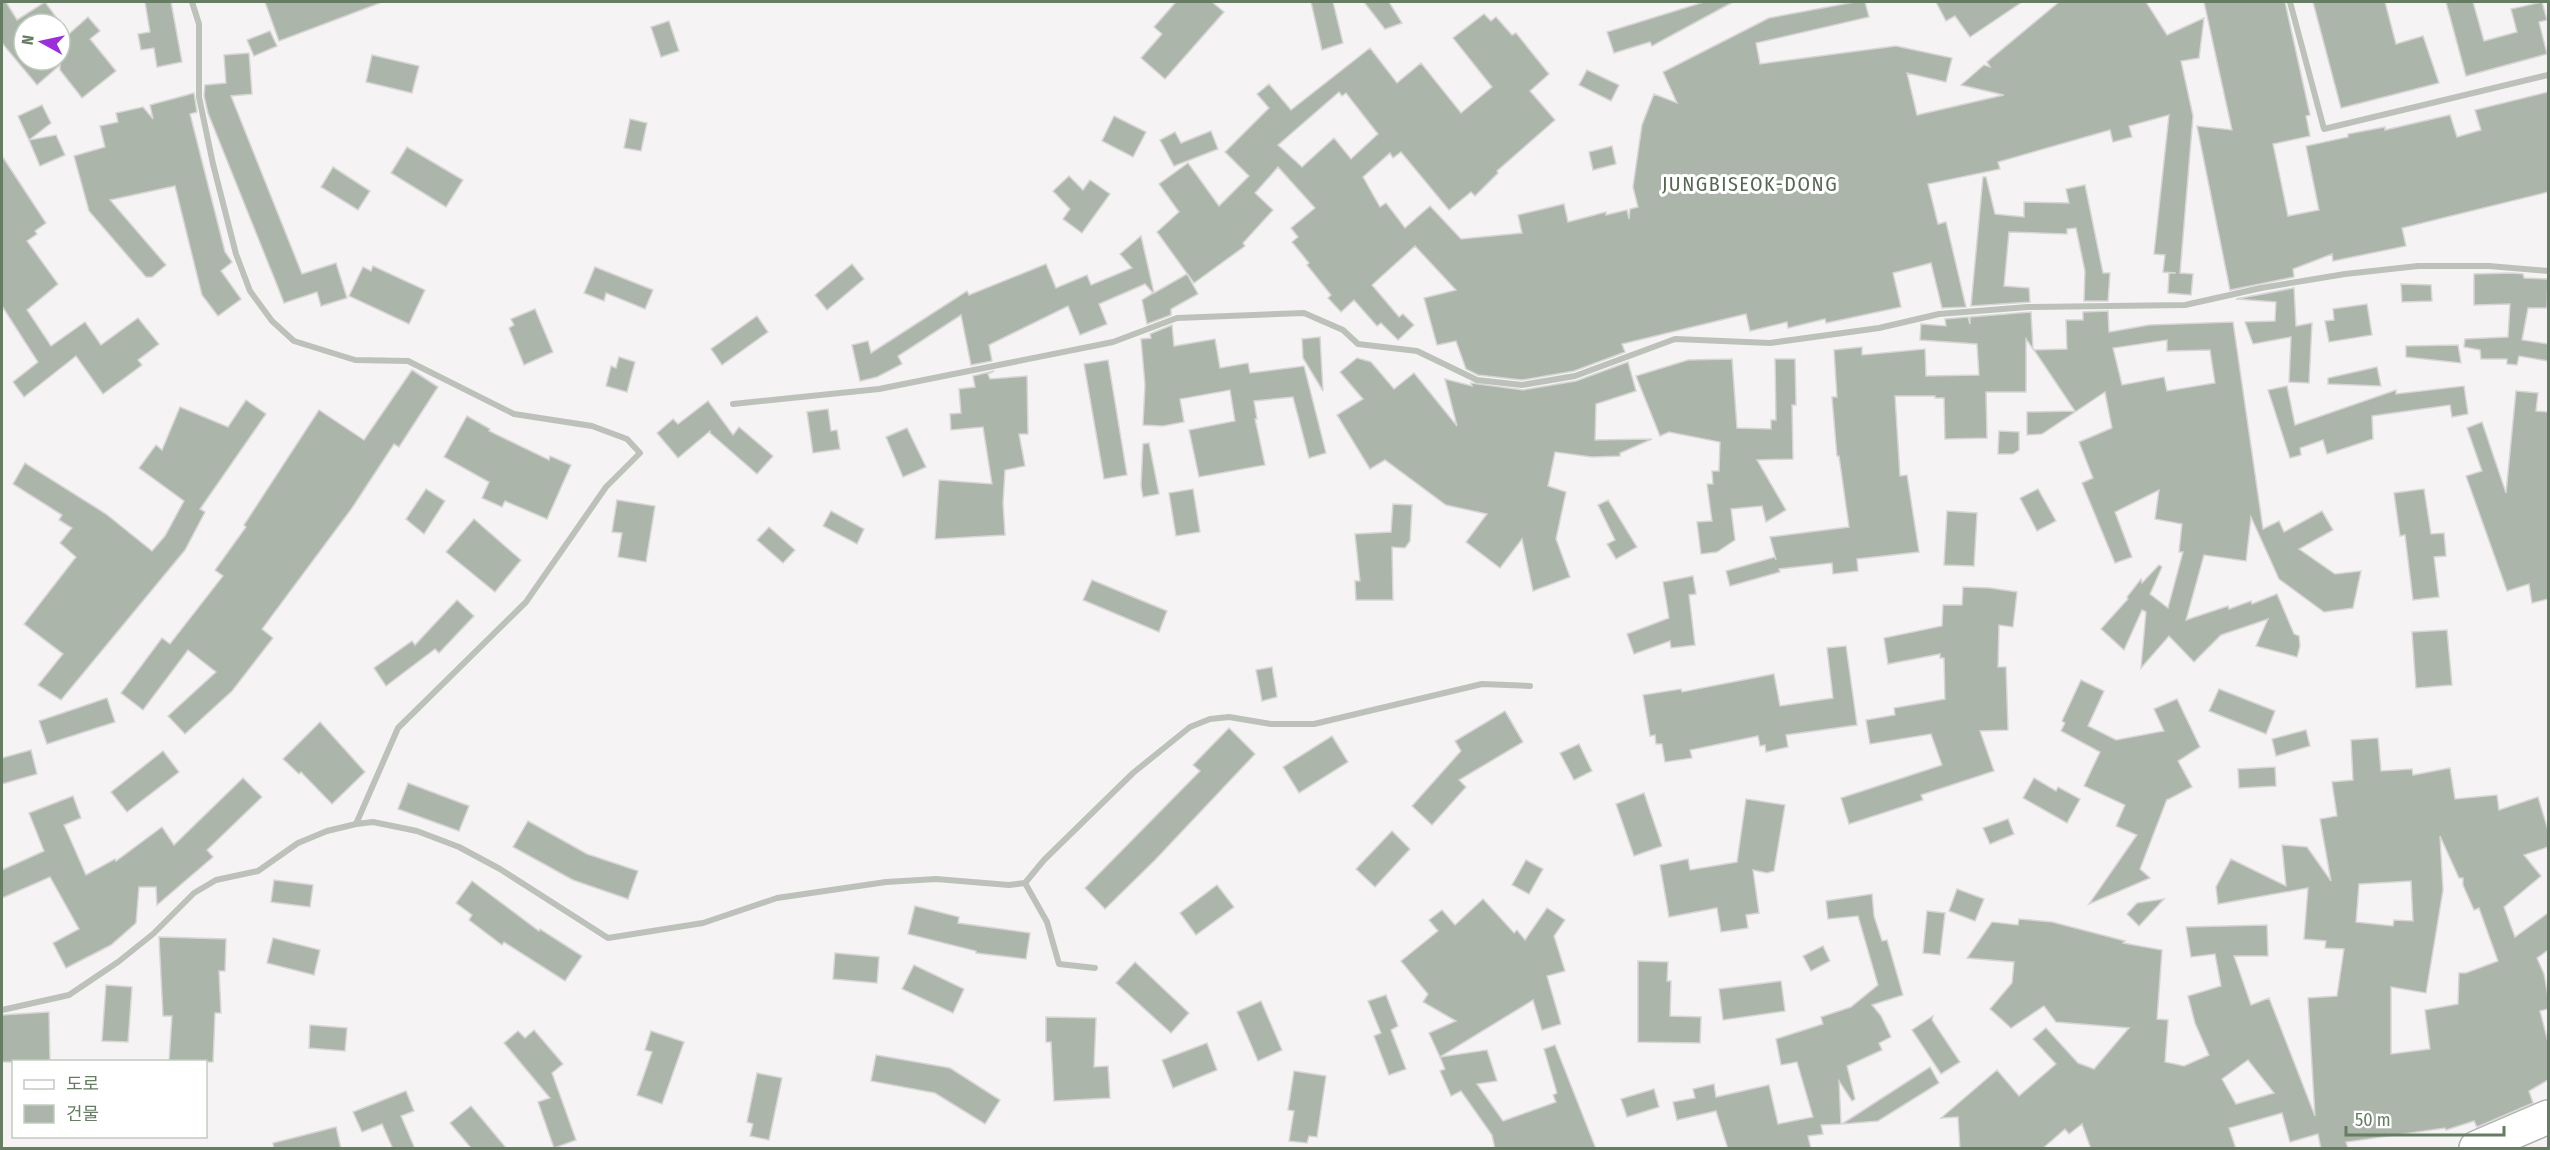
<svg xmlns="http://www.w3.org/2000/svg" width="2550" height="1150" viewBox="0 0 2550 1150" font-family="'Fira Sans Condensed','Noto Sans KR',sans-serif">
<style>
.building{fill:#abb5a9;stroke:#d7d5d6;stroke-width:1.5;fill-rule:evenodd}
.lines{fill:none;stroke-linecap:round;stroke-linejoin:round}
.primary-casing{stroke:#aeb5ac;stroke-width:36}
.street{stroke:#bcc2ba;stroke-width:6}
.primary{stroke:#fff;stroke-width:33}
.labels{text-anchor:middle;stroke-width:6;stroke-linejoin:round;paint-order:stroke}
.quarter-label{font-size:20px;letter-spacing:1.5px;fill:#576754;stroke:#fff}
</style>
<rect width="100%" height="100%" fill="#f6f3f4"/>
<g class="building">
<polygon points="2,2 6,2 17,20 45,2 61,24 24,24 24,60 60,60 60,42 88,17 100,31 90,39 116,71 82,98 60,70 60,65 37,85 2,43"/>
<polygon points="145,2 171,2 182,62 157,67 154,48 141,50 138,34 150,32"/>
<polygon points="265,2 380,2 380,3 279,41"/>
<polygon points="1176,2 1212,2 1224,12 1165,79 1141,58 1162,34 1154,27"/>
<polygon points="1311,2 1333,2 1343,43 1322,50"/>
<polygon points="1364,2 1389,2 1402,23 1385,29"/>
<polygon points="1704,2 1733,2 1652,46 1650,42 1614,53 1607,32"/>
<path d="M1855 2H1865L1869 17 1756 43 1760 64 1896 46 1952 58 1946 82 1907 73 1917 115 2004 95 1961 85 1984 65 1990 67 1987 62 2059 2H2146L2167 35 2204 18 2199 58 2181 61 2193 116 2180 273 2193 274 2191 295 2168 293 2169 273H2176L2163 272 2165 255 2154 254 2169 115 2129 126 2132 137 2113 142 2110 130 1998 162 2000 169 1928 184 1938 224 1946 222 1966 307 1942 308 1931 263 1893 273 1901 307 1826 323 1825 319 1788 328 1787 322 1750 331 1746 314 1622 344 1625 352 1574 371 1522 380 1478 375 1466 369 1456 341 1437 345 1424 298 1456 290 1415 246 1372 285 1399 317 1403 314 1414 325 1398 340 1381 323 1377 326 1354 300 1341 312 1328 298 1331 295 1307 265 1309 263 1292 242 1298 237 1291 228 1315 208 1278 167 1255 193 1273 210 1243 243 1245 246 1194 283 1157 232 1179 212 1159 184 1188 163 1219 206 1249 176 1225 152 1269 108 1257 94 1269 84 1291 110 1370 48 1397 83 1421 63 1461 113 1492 87 1453 38 1484 14 1491 21 1496 17 1512 35 1516 33 1549 74 1530 91 1555 120 1497 171 1498 173 1475 196 1471 192 1449 210 1401 152 1393 158 1390 153 1363 177 1380 207 1386 203 1405 228 1430 206 1461 239 1522 233 1518 215 1564 204 1568 222 1606 212V215L1627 210 1629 219 1630 209 1638 207 1633 187 1642 125 1654 94 1677 103 1663 72 1769 18ZM1339 92 1342 96 1346 93 1378 134 1351 159 1334 138 1302 167 1278 145Z"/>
<polygon points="1936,2 2022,2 1970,37 1955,16 1946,21"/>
<polygon points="2204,2 2285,2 2310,115 2306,116 2310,136 2273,144 2288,216 2319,210 2306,146 2348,137 2348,134 2385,127 2385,130 2450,115 2457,137 2481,130 2475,110 2548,92 2548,192 2402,228 2406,246 2333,261 2332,254 2293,269 2294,277 2230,290 2197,126 2232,130"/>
<polygon points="2313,2 2385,2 2396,44 2423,36 2439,83 2341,108"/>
<polygon points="2446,2 2473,2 2484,41 2517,32 2511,9 2542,2 2547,20 2539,22 2547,54 2466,76"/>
<polygon points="669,21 679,51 661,57 651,27"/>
<polygon points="270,31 277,46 254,56 247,40"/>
<polygon points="249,53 252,94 231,96 302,274 336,263 347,298 321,306 317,292 284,303 279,290 208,113 204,96 205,85 226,83 224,55"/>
<polygon points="372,55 419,66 412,93 366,82"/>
<polygon points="1587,70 1619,85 1611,101 1579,85"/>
<polygon points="194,93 197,112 190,114 225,252 232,262 221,271 241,299 218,316 202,295 175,186 110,200 166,265 152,277 146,277 89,211 74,156 105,147 100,126 118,122 116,113 143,107 153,119 150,105"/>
<polygon points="42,105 51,123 29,140 18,116"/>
<polygon points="1114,116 1146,132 1133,157 1102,141"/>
<polygon points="630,119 647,123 641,151 624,148"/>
<polygon points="1211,131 1218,149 1174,166 1160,140 1175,132 1181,143"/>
<polygon points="56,135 65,155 40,166 29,140"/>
<polygon points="1612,146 1616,164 1593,170 1589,152"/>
<polygon points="407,147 463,180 446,207 391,173"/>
<polygon points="2,156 46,223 35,231 37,234 27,241 58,284 27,310 51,346 85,322 101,345 138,318 159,344 138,360 142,365 103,394 76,356 24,397 13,382 38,362 2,306"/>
<polygon points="333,167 370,191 358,210 321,187"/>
<polygon points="1069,176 1083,190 1090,180 1110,194 1082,233 1063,219 1070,209 1053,191"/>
<polygon points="1983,177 1986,177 1995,214 2024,217 2024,202 2069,203 2066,189 2085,185 2103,273 2110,273 2108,301 2084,301 2085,271 2076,228 2067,229 2067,234 2009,232 2004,286 2029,288 2030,302 1971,306"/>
<polygon points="1141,236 1154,293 1187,274 1198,294 1171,309 1171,315 1147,324 1142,300 1153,293 1145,284 1099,304 1107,324 1080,335 1068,306 989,345 992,361 971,365 961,315 898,356 902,364 877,377 860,381 852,345 868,341 871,353 967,291 969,295 1046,264 1056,288 1087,275 1091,285 1132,268 1120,254"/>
<polygon points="852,264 864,279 827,310 815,295"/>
<polygon points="373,266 425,290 409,324 349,296 363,267 371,271"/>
<polygon points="595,267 653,290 645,309 606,293 604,301 584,293"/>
<polygon points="2512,273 2523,274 2524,278 2548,279 2547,308 2528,308 2522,340 2548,344 2548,361 2519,356 2517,365 2507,364 2507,359 2481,359 2480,350 2464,347 2465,339 2508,337 2510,304 2474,305 2474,274"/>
<polygon points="2401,284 2431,285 2432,301 2402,302"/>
<polygon points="2294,288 2296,326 2312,323 2309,383 2289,382 2291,337 2253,344 2245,322 2275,321 2276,302 2236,299"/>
<polygon points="2367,304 2372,335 2329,342 2325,321 2334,320 2333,309"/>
<polygon points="535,309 553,352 524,365 509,328 514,325 511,319"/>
<path d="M2108 311 2109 332 2149 325 2233 322 2263 529 2279 521 2284 532 2322 511 2333 530 2299 549 2335 574 2361 571 2353 608 2324 612 2279 579 2251 517 2246 561 2204 555 2186 620 2228 606 2229 609 2251 601 2252 604 2277 594 2294 634 2299 636 2300 646 2297 657 2256 646 2268 619 2221 635 2194 662 2169 636 2141 668 2146 612 2142 610 2124 650 2101 629 2128 599 2127 597 2141 579 2142 583 2159 565 2162 567 2150 594 2168 608 2183 552H2179L2182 524 2155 519 2159 490 2115 512 2132 557 2115 563 2082 483 2093 478 2079 442 2112 428 2105 392 2042 434 2027 435V412L2075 411 2034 350 2067 349 2066 320H2083V312ZM2167 340V351L2210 350 2215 383 2167 391 2164 377 2122 385 2113 348Z"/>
<polygon points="2031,312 2033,349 2026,339 2026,392 1986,392 1987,438 1945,439 1944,398 1935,398 1935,396 1895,396 1900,476 1907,475 1919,552 1857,559 1858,571 1833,574 1832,563 1779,569 1780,572 1730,586 1726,571 1775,557 1776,560 1770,537 1849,527 1839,456 1837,456 1832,397 1837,397 1834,350 1862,347 1862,355 1925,349 1926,376 1979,375 1977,344 1920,340 1921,324 1946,326 1945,319 1968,317 1970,324 1970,317"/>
<polygon points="757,316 768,332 722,365 711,349"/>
<polygon points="1172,325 1174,346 1215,339 1220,368 1248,363 1250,373 1304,366 1326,453 1309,458 1293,397 1254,401 1257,419 1255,419 1265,465 1199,477 1189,430 1235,421 1230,390 1180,399 1184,422 1163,426 1143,425 1145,385 1141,339 1151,338 1150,334"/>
<polygon points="1320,337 1323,391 1303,358 1302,339"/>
<polygon points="2458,345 2461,363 2406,357 2406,346"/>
<polygon points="619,357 635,362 627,392 606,386 611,366 616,368"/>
<polygon points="1357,358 1371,362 1394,389 1414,373 1457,426 1445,379 1472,386 1471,383 1523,390 1576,381 1628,362 1636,391 1596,404 1595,440 1652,439 1620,453 1620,456 1592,457 1555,452 1548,486 1566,492 1556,539 1570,577 1533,591 1522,539 1500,568 1466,542 1487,514 1446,505 1385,460 1370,469 1337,415 1363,399 1340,372"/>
<polygon points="1732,359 1737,428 1771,429 1771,420 1776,420 1775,359 1795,359 1796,405 1792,405 1793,459 1757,460 1786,510 1766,522 1762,506 1731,509 1735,540 1717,552 1701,554 1697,522 1712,521 1707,484 1713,484 1712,471 1719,471 1720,442 1669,432 1660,436 1636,376 1688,360"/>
<polygon points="1108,360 1127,475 1104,479 1084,364"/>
<polygon points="2377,367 2381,386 2328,384 2328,378"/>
<polygon points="412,370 438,387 399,447 394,444 352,508 262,629 273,638 232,691 185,734 168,716 216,672 188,650 143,710 121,693 162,638 170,644 223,576 215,570 246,527 244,525 319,410 364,440"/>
<polygon points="994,371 988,374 990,379 1027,376 1028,434 1019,434 1025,466 1005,470 1003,503 1005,535 935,539 939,480 992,484 983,427 951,430 950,414 961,413 959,389 975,387 973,376"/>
<polygon points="2287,386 2295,425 2396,390 2396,394 2464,386 2468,414 2452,417 2450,405 2372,416 2373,439 2327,454 2323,440 2300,448 2301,455 2290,458 2268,390"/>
<polygon points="2516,391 2538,393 2536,411 2548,412 2548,599 2532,603 2529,584 2507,591 2466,476 2482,471 2467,428 2482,422 2506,493"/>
<polygon points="246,400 266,414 200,509 205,512 185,550 61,700 38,685 63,654 24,624 76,557 60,543 72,528 59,520 62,515 13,484 25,463 106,514 152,551 165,536 184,501 139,468 156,445 162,450 180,407 228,427"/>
<polygon points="708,401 733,435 739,427 773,456 757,474 710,433 710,431 678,458 657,433 673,419 678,424"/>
<polygon points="828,409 831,431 837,430 840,449 813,453 807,412"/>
<polygon points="467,416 490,429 489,431 549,460 550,456 571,465 547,519 505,501 502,507 482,498 489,482 444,457"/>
<polygon points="907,428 926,467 903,477 886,437"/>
<polygon points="1999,431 2019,432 2019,450 2013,454 1998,454"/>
<polygon points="1149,443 1159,494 1143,497 1141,486 1143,444"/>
<polygon points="426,489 445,501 424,534 406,519"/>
<polygon points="1193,489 1200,532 1176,536 1169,493"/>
<polygon points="2038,489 2056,521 2037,531 2020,498"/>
<polygon points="2424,489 2431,534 2444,533 2446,556 2434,557 2439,597 2413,600 2405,535 2400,536 2394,493"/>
<polygon points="617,500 655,506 646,562 618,557 622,533 612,532"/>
<polygon points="1608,500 1637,547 1616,559 1607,544 1615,540 1598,505"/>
<polygon points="1393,504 1412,505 1410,541 1405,548 1392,547 1393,600 1356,600 1355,581 1360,581 1355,534 1391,532"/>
<polygon points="831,511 864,529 857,544 823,526"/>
<polygon points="1947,511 1977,513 1974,566 1944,565"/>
<polygon points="474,519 521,560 495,592 446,552"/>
<polygon points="769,527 795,550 783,563 757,540"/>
<polygon points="1693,576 1696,594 1689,595 1695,645 1671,648 1670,641 1634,654 1627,634 1669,618 1663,582"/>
<polygon points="1092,580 1167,611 1159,632 1083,600"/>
<polygon points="1963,587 1990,588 2017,592 2013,627 1999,625 1998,667 2006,667 2008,730 1980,731 1994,771 1921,795 1923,800 1849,824 1841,798 1942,765 1931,734 1870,744 1866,720 1895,715 1894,708 1945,699 1944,658 1940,658 1940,654 1888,664 1884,638 1942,626 1943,605 1962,605"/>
<polygon points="457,600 474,616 439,653 435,649 386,686 374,668 412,641 415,645"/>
<polygon points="2447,630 2452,685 2416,688 2412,632"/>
<polygon points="1846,646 1857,725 1786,735 1788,747 1766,752 1765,745 1760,746 1758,736 1690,750 1692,758 1665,762 1662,744 1656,744 1655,735 1650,736 1643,695 1681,689 1682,692 1774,674 1780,706 1833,698 1827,648"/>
<polygon points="1272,667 1277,697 1262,701 1256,670"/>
<polygon points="2081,680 2104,691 2088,726 2116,740 2164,731 2154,709 2177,699 2200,747 2178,761 2192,787 2167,800 2167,799 2140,869 2150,878 2089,904 2137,835 2116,826 2125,805 2084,786 2100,752 2061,731 2065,723 2062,721"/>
<polygon points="2219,689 2275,711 2266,734 2209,711"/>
<polygon points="107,698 115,722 47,744 39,721"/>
<polygon points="1505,711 1523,742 1459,780 1466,787 1432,825 1412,806 1461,751 1455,741"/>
<polygon points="320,722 365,772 332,804 301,772 299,774 283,759"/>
<polygon points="1229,728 1255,754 1155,860 1105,909 1085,888 1200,771 1193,765"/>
<polygon points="2306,730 2310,746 2276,756 2272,739"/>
<polygon points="1332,736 1348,762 1299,793 1283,767"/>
<path d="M2378 738 2381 771 2412 769 2413 775 2450 768 2455 799 2497 795 2499 810 2538 797 2548 830V847L2524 855 2541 876 2504 907 2515 937 2548 913V950L2537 958 2544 974 2548 996V1009L2540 1011 2548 1042V1080L2529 1091 2533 1103 2477 1127 2474 1121 2446 1130 2445 1128 2346 1142 2348 1149H2321L2318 1134 2290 1142 2282 1113 2229 1128 2236 1149H2091L2082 1124 2069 1134 2065 1129 2042 1149H1960L1958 1117 1941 1118 1997 1070 2019 1096 2056 1064 2033 1039 2046 1028 2078 1063 2094 1069 2129 1028 2056 1022 2044 1006 2011 1028 1990 1009 2012 983 2014 962 1967 958 1992 922 2018 925 2019 919 2052 922 2125 941 2123 943 2162 950 2157 1019 2168 1020 2165 1062 2184 1066 2209 1055 2195 1023 2188 996 2221 986 2215 954 2191 957 2186 927 2267 925 2268 956H2234L2251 1005 2269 998 2315 1116 2308 998 2337 996 2344 949 2325 948 2326 941 2304 939 2308 888 2218 904 2216 887 2231 859 2286 886 2282 845 2307 847 2331 881 2320 819 2337 816 2332 782 2353 780 2351 740ZM2440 836 2459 878H2463V885L2474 910 2479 908 2498 961 2466 973H2459L2458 1004 2425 1010 2430 1049 2391 1054V987L2426 993 2443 890ZM2411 881 2413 921 2394 920 2393 926 2356 922 2359 884ZM2248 1060 2274 1093 2236 1104 2222 1079Z"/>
<polygon points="1579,744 1592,771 1574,780 1560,753"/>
<polygon points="31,750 37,774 2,784 2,758"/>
<polygon points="163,751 179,772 127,812 111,792"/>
<polygon points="2275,767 2276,786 2239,788 2238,769"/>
<polygon points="243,778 262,797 207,850 213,857 157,905 156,887 139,887 136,923 111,945 66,968 53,943 79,929 50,877 2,898 2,870 44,851 29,813 73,796 81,818 64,825 86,875 115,859 116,861 162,827 174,845"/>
<polygon points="2034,778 2056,791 2058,787 2080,799 2067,823 2023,798"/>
<polygon points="408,783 469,806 459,831 398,809"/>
<polygon points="1644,793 1662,846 1634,856 1616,804"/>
<polygon points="1746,799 1785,805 1774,871 1767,873 1753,870 1759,913 1746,915 1748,928 1721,932 1717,908 1669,917 1660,865 1688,859 1690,870 1737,862"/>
<polygon points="2008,819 2014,834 1990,844 1983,828"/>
<polygon points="528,821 587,854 638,871 628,899 573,880 513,847"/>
<polygon points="1392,831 1410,849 1375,887 1356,869"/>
<polygon points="1526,860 1543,869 1529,894 1512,885"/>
<polygon points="274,880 313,885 310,907 271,902"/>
<polygon points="472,881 539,931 540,929 582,956 565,981 504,942 502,945 469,920 472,915 456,903"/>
<polygon points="1217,885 1234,907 1196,935 1180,913"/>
<polygon points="1957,889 1984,899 1975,921 1949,911"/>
<polygon points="1872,894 1874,916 1882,941 1887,940 1903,995 1872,1005 1881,1016 1891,1037 1879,1043 1882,1050 1847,1066 1855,1099 1852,1101 1839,1081 1841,1124 1821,1125 1823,1134 1808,1136 1811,1149 1728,1149 1716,1111 1677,1120 1673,1102 1695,1098 1693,1089 1714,1084 1716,1097 1769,1085 1778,1124 1813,1117 1797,1062 1781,1065 1776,1039 1823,1024 1821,1017 1851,1007 1878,985 1858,916 1828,919 1826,901"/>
<polygon points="1483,899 1514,933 1517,930 1525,940 1547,908 1565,920 1554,936 1565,971 1547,976 1561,1024 1542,1030 1533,1000 1440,1057 1429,1033 1456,1021 1423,1002 1428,994 1401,961 1438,931 1429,920 1442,910 1455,925"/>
<polygon points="2164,899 2139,926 2127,914 2137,903"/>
<polygon points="915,906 959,917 958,923 1030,933 1026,959 976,953 976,951 908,934"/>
<polygon points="1927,911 1945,913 1940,955 1923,953"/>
<polygon points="159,937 226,939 225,971 219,971 221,1013 215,1013 213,1062 169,1062 172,1016 163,1016"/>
<polygon points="273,938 320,950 314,975 267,963"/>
<polygon points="1823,946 1830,961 1811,971 1803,956"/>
<polygon points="835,953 879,957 877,983 833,979"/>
<polygon points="1638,961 1668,962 1667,981 1671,981 1670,1016 1701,1017 1700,1043 1638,1042"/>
<polygon points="1135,962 1189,1013 1171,1033 1116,983"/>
<polygon points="914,965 964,989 953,1013 902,989"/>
<polygon points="1781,981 1785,1011 1723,1020 1719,989"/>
<polygon points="106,985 132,987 128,1042 102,1041"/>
<polygon points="1386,995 1398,1026 1391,1030 1406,1069 1389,1075 1374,1036 1381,1033 1368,1001"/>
<polygon points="1261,1001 1282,1050 1258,1061 1237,1012"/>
<polygon points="49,1012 50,1062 2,1062 2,1015"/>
<polygon points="1933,1016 1932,1020 1960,1062 1941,1074 1912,1030"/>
<polygon points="1046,1017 1096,1018 1094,1067 1108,1066 1110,1098 1054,1101 1051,1042 1046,1042"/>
<polygon points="310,1025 347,1028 345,1051 309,1048"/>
<polygon points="534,1030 563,1064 552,1073 576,1140 554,1148 538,1102 550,1098 504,1043 518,1031 525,1038"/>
<polygon points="651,1031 684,1042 662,1104 637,1095 652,1052 645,1050"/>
<polygon points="1207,1043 1217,1070 1173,1088 1162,1060"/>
<polygon points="1555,1045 1596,1149 1495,1149 1492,1135 1461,1091 1451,1096 1440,1071 1445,1069 1440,1057 1487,1050 1497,1081 1477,1084 1503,1121 1556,1102 1553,1095 1557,1093 1544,1049"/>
<polygon points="876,1055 950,1068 1000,1100 985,1124 935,1093 871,1081"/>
<polygon points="1930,1067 1939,1083 1878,1121 1842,1124"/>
<polygon points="1294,1071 1326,1076 1317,1137 1309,1136 1307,1143 1289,1141 1294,1111 1288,1110"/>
<polygon points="757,1073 782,1078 769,1140 750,1136 753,1124 747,1122"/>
<polygon points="1654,1089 1659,1107 1627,1117 1621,1099"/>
<polygon points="406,1091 414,1111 401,1116 415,1149 393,1149 382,1124 362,1132 353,1112"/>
<polygon points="471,1106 507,1149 472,1149 450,1123"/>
<polygon points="336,1127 341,1149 274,1149 273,1143"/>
</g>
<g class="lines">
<defs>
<polyline id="primary" points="2476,1148 2548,1117"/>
</defs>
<use href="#primary" class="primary-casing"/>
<g class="street">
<polyline points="192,2 199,24 199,97 213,164 236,254 250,291 272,321 294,341 355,360 408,361 514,414 592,426 627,439 640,453 606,487 526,602 398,728 356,824"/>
<polyline points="2290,2 2324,129 2548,75"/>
<polyline points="733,404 879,389 1113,342 1177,318 1304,313 1343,330 1358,344 1417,351 1477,380 1522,385 1575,376 1675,339 1770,343 1879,328 1939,314 2028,307 2185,305 2261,288 2345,274 2418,266 2489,266 2548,271"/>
<polyline points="1025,883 1047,922 1059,964 1095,968"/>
<polyline points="2,1010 69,995 118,962 153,934 194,893 216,880 258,871 298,843 327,831 356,824 373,822 417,831 459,847 500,869 608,938 703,923 777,898 886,882 936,879 1009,885 1025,883 1044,860 1133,773 1190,727 1210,719 1229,717 1271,724 1314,724 1482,684 1530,686"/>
</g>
<use href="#primary" class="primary"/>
</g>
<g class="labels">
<g class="quarter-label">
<text x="1750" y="191">JUNGBISEOK-DONG</text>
</g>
</g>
<rect width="2550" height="1150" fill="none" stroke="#667c63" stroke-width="6"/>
<rect x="12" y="1060" width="195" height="78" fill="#ffffff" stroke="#c2cbc1" stroke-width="1.5"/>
<rect x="24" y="1080" width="30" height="9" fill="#ffffff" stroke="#c2cbc1" stroke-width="1.5"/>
<text x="66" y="1090" font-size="18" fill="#667c63">도로</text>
<rect x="24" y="1105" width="30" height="18" fill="#abb5a9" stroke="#c2cbc1" stroke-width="1.5"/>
<text x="66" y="1120" font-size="18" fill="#667c63">건물</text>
<g transform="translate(42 42) rotate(278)"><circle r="28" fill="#ffffff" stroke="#c2cbc1" stroke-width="1.5"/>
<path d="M0-4.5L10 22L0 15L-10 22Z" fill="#9b30d8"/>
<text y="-9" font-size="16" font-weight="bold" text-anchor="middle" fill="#667c63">N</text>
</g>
<path d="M2346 1126v9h158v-9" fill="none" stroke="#667c63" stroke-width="3"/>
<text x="2355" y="1126" font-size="18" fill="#667c63" stroke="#ffffff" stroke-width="4.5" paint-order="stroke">50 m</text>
</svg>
